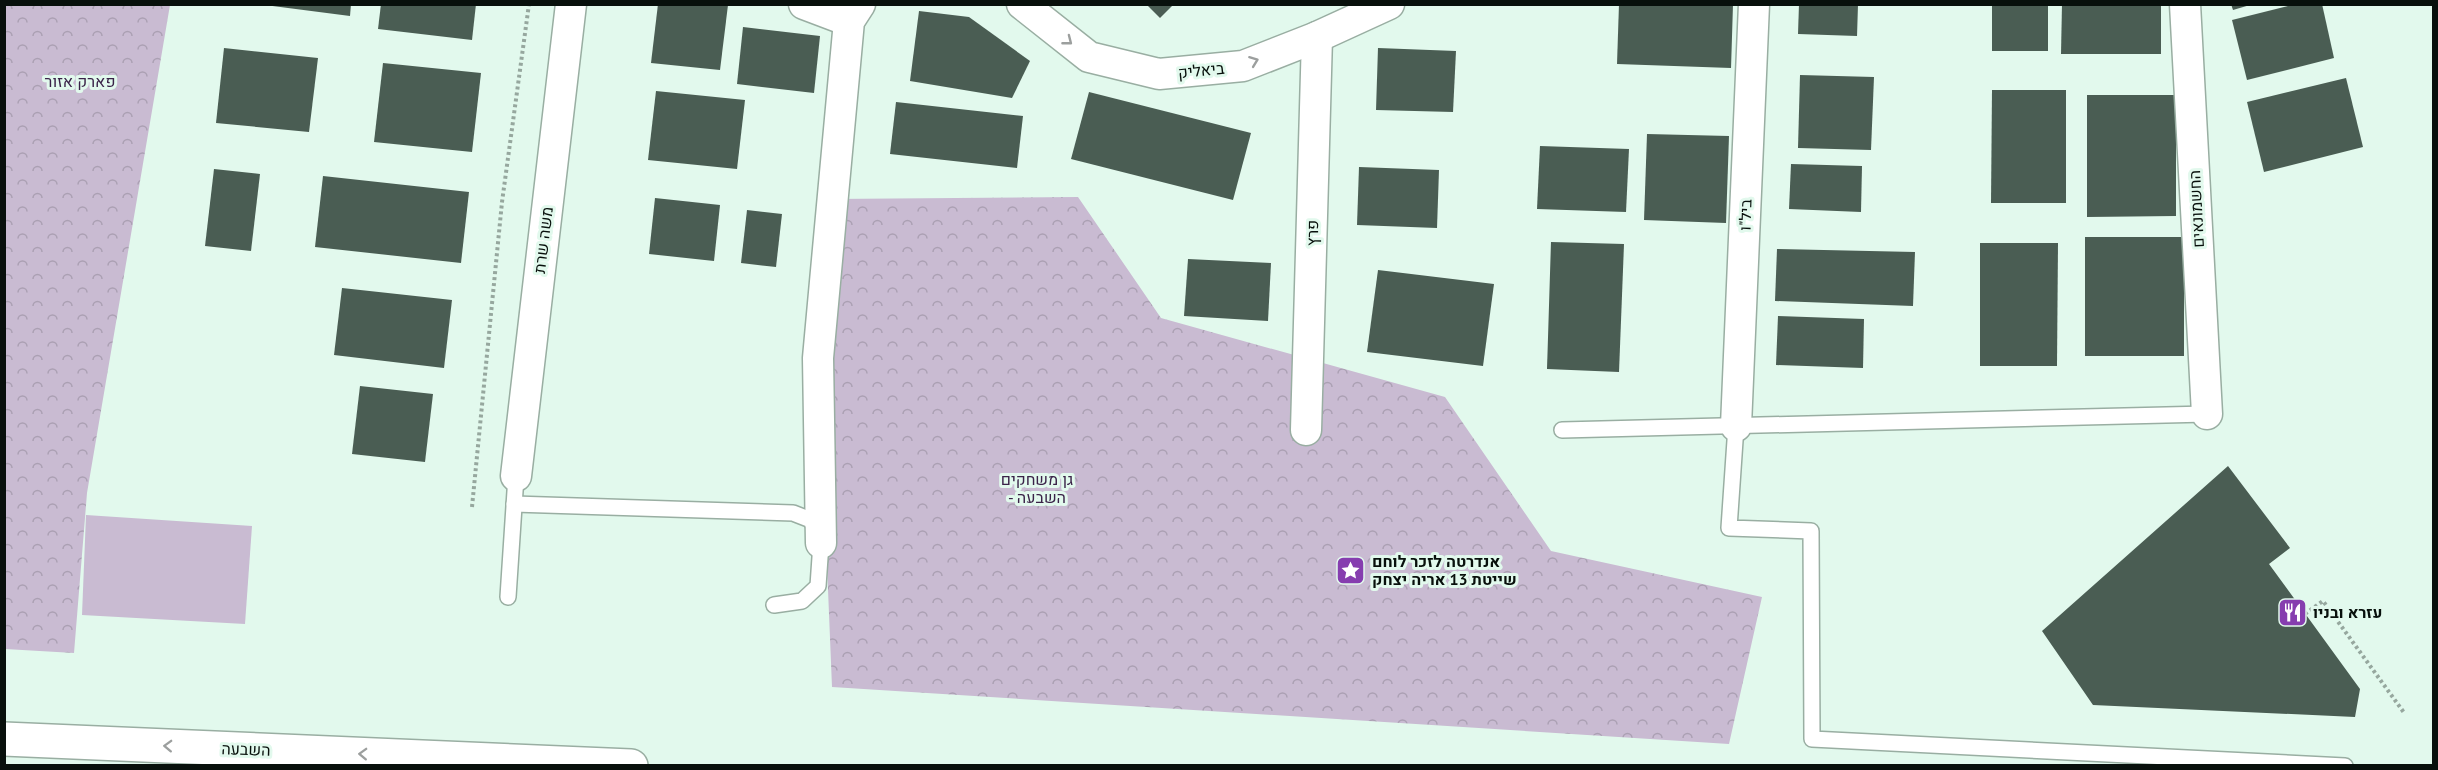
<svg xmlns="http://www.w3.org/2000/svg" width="2438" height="770" viewBox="0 0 2438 770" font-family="'PT Sans',Heebo,sans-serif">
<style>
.grass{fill:#c9bbd2}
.park{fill:url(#park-crowns)}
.building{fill:#4a5d53}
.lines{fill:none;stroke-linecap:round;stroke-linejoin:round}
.service-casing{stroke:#99aea2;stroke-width:18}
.minor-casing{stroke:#99aea2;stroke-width:33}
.trunk-casing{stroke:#99aea2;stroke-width:36}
.path{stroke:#96a79e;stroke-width:4;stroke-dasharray:3 3;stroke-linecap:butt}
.service{stroke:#fff;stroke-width:15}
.minor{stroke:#fff;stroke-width:30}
.trunk{stroke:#fff;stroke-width:33}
.oneway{stroke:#9c9f9e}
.labels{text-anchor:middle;stroke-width:6;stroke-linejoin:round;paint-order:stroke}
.street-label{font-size:16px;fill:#08100c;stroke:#e2f9ed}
.park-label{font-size:16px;fill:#3a2248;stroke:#e2f9ed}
.poi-label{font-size:16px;font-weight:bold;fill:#08100c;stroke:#e2f9ed;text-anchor:start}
</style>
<defs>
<pattern id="park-crowns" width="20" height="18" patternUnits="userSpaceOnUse" patternTransform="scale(1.5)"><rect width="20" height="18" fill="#c9bbd2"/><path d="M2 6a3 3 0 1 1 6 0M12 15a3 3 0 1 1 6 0" fill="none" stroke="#aba0b3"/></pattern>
</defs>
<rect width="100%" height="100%" fill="#e2f9ed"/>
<polygon class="grass" points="86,515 252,526 245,624 82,615"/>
<g class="park">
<polygon points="4,5 170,5 87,493 74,653 5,649"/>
<polygon points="1078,197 1161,318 1445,397 1551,551 1762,597 1729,744 832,687 820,394 831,199"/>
</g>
<g class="building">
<polygon points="257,4 351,4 350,16"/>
<polygon points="381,4 476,4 472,40 378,29"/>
<polygon points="658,4 728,5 720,70 651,63"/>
<polygon points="1146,4 1174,4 1160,18"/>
<polygon points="1619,4 1733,4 1731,68 1617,64"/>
<polygon points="1799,4 1858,4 1857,36 1798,34"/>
<rect x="1992" y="4" width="56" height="47"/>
<polygon points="2062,4 2161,4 2161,54 2061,54"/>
<polygon points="2231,4 2250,4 2250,5 2233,10"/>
<polygon points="2296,4 2322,4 2334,58 2247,80 2232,20"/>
<polygon points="919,11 969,17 1030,61 1012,98 910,81"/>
<polygon points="743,27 820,36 814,93 737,84"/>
<polygon points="224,48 318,58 309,132 216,123"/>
<polygon points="1378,48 1456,51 1453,112 1376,110"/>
<polygon points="383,63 481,73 472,152 374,142"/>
<polygon points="1800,75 1874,77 1871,150 1798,148"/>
<polygon points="2346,78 2363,147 2264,172 2247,102"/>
<polygon points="1992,90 2066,90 2066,203 1991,203"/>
<polygon points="656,91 745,100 737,169 648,160"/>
<polygon points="1089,92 1251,133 1233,200 1071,159"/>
<polygon points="2087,95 2176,95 2176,216 2087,217"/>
<polygon points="896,102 1023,116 1017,168 890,154"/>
<polygon points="1647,134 1729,136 1726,223 1644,220"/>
<polygon points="1540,146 1629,149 1626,212 1537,209"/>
<polygon points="1791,164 1862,166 1861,212 1789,209"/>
<polygon points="1359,167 1439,170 1437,228 1357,225"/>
<polygon points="214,169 260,174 251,251 205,246"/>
<polygon points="323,176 469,192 461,263 315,247"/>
<polygon points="655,198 720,205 714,261 649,254"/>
<polygon points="747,210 782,214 776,267 741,263"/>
<rect x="2085" y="237" width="99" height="119"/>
<polygon points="1551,242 1624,244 1619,372 1547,369"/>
<polygon points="1980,243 2058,243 2057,366 1980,366"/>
<polygon points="1777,249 1915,252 1913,306 1775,301"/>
<polygon points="1188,259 1271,263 1268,321 1184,316"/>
<polygon points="1378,270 1494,284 1483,366 1367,352"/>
<polygon points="342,288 452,300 444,368 334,355"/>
<polygon points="1778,316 1864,319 1863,368 1776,365"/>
<polygon points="360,386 433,394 425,462 352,454"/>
<polygon points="2228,466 2290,548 2269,564 2360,689 2355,717 2093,705 2042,631"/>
</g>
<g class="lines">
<defs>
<g id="service">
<polyline points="1736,426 1729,528 1811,531 1812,739 2345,766"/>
<polyline points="1562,430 2207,414"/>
<polyline points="514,504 793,513 811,520 821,543 818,586 802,601 774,605"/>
<polyline points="508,597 516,476"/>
</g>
<g id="minor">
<polyline points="804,4 849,21"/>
<polyline points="1022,4 1089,57 1159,74 1243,66 1317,37 1389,4"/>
<polyline points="2185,4 2207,414"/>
<polyline points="1736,426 1754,4"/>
<polyline points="1306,430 1317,37"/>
<polyline points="516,476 571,4"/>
<polyline points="821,543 818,358 849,21 860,4"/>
</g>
<polyline id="trunk" points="4,739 631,766"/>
</defs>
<use href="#service" class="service-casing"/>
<use href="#minor" class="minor-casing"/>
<use href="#trunk" class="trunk-casing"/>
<g class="path">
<polyline points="472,507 502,202 529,4"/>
<polyline points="2305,614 2323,601 2405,714"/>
</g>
<use href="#service" class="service"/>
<use href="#minor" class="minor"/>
<use href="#trunk" class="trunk"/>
</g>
<defs><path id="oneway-chevron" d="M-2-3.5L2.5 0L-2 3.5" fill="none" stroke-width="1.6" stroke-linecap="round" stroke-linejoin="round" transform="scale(1.5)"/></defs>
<g class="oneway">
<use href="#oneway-chevron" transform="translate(1068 41) rotate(38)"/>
<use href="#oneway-chevron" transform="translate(1254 61) rotate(-21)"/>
<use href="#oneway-chevron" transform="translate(168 746) rotate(-178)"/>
<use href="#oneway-chevron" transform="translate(363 754) rotate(-178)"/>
</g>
<defs>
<symbol id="sight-square" viewBox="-11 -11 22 22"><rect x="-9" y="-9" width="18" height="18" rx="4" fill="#863daf" stroke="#e2f9ed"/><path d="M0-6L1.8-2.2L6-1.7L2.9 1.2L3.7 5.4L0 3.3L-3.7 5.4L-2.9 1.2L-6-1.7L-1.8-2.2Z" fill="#fff"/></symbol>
<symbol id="restaurant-square" viewBox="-11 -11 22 22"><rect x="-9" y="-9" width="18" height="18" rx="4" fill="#863daf" stroke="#e2f9ed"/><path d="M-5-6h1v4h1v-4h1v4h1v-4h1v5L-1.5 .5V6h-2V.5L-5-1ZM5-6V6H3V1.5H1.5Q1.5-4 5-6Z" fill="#fff"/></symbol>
</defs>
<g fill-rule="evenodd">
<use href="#sight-square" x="1334" y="554" width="33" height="33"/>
<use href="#restaurant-square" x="2276" y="596" width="33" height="33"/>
</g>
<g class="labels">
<g class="street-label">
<text transform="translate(1201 70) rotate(-6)" y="6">ביאליק</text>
<text transform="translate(2196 209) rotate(-93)" y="6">החשמונאים</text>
<text transform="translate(1745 215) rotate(-88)" y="6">ביל"ו</text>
<text transform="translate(1312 233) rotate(-89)" y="6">פרץ</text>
<text transform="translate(543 240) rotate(-83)" y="6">משה שרת</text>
<text transform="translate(246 749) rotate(2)" y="6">השבעה</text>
</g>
<g class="park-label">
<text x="80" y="87">פארק אזור</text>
<text x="1037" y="485">גן משחקים<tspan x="1037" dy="18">- השבעה</tspan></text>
</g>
<g class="poi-label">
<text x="1372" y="567">אנדרטה לזכר לוחם<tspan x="1372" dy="18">שייטת 13 אריה יצחק</tspan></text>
<text x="2313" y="618">עזרא ובניו</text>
</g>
</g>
<rect width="2438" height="770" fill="none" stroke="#08100c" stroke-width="12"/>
</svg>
